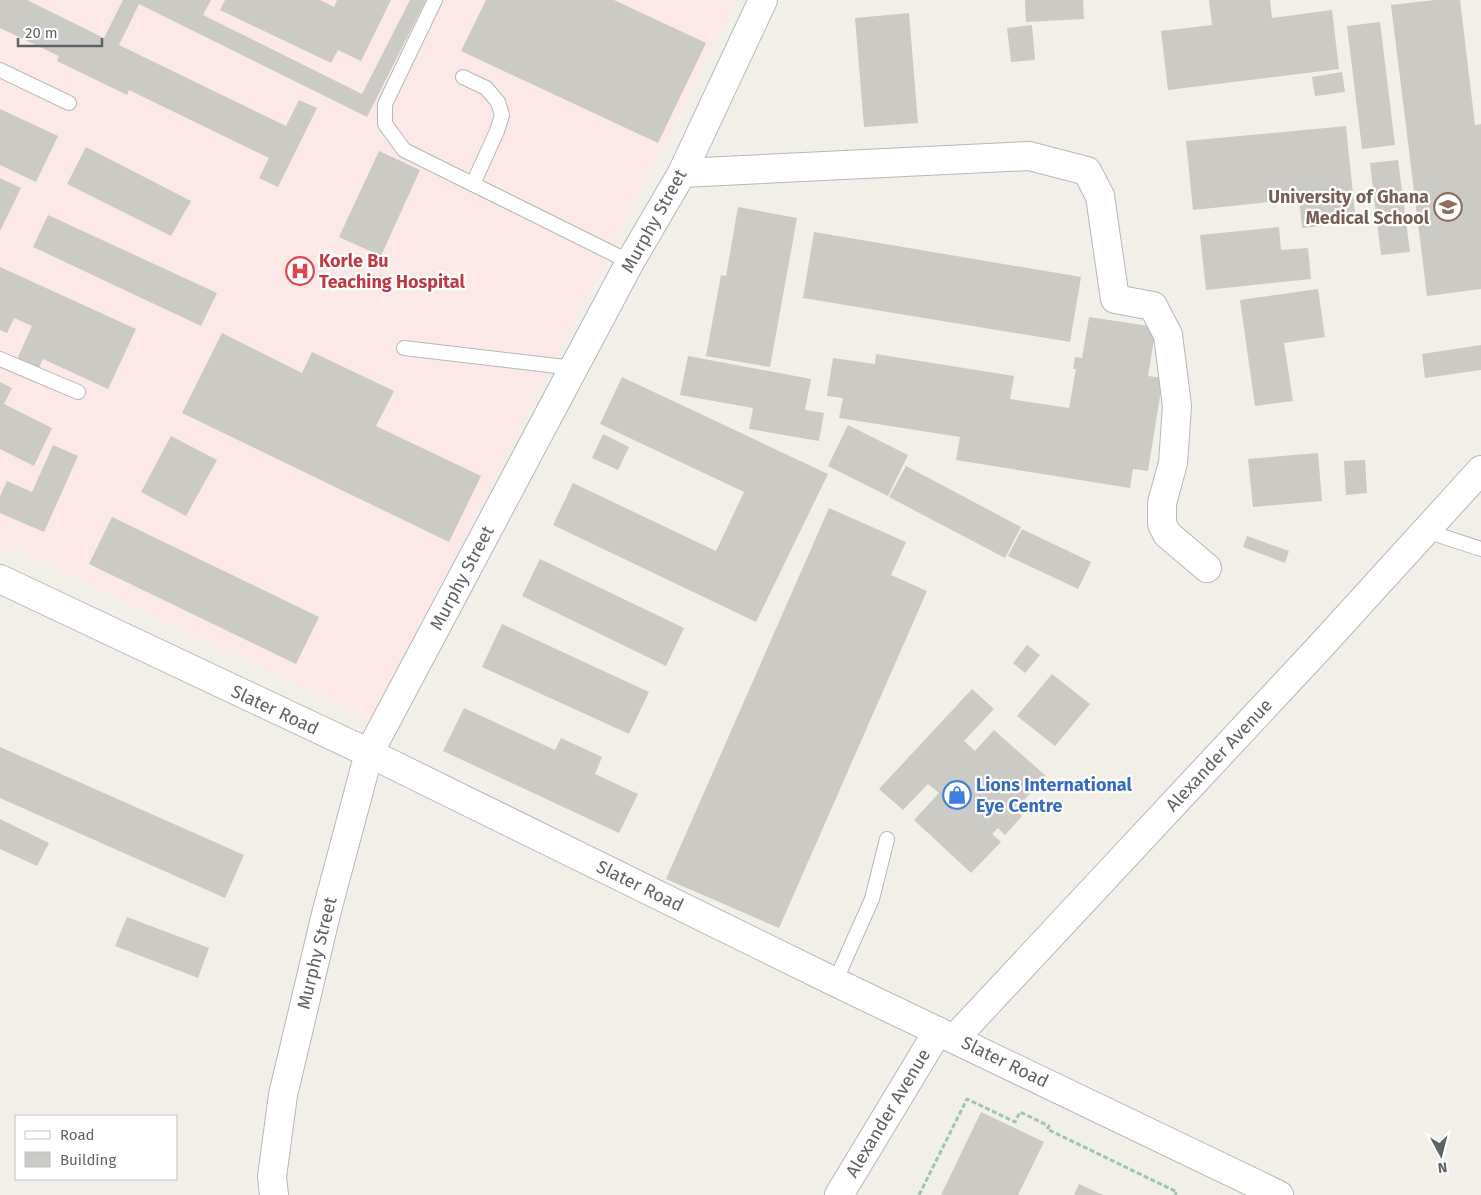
<svg xmlns="http://www.w3.org/2000/svg" width="1481" height="1195" viewBox="0 0 1481 1195" font-family="'Fira Sans',sans-serif">
<style>
.medical{fill:#fce8e6}
.building{fill:#cccac5}
.lines{fill:none;stroke-linecap:round;stroke-linejoin:round}
.service-casing{stroke:#b5b8bc;stroke-width:16}
.minor-casing{stroke:#b5b8bc;stroke-width:30}
.path{stroke:#9cc7a9;stroke-width:3;stroke-dasharray:5 2.5;stroke-linecap:butt}
.service{stroke:#fff;stroke-width:14}
.minor{stroke:#fff;stroke-width:28}
.labels{text-anchor:middle;stroke-width:4.5;stroke-linejoin:round;paint-order:stroke}
.education-label{font-size:18px;font-weight:bold;fill:#785e54;stroke:#fff;text-anchor:end}
.street-label{font-size:18px;fill:#5f6368;stroke:#fff}
.health-label{font-size:18px;font-weight:bold;fill:#be3a42;stroke:#fff;text-anchor:start}
.shop-label{font-size:18px;font-weight:bold;fill:#366cbe;stroke:#fff;text-anchor:start}
</style>
<rect width="100%" height="100%" fill="#f1efe8"/>
<polygon class="medical" points="0,0 738,0 371,721 0,542"/>
<g class="building">
<polygon points="0,0 27,0 104,38 123,0 211,0 203,15 362,94 410,0 426,0 367,117 139,4 119,45 286,126 299,100 317,108 278,187 259,178 269,158 129,90 127,95 57,61 59,56 0,28"/>
<polygon points="225,0 320,0 334,7 337,0 391,0 361,61 338,50 331,63 220,10"/>
<polygon points="486,0 614,0 706,43 658,143 461,51"/>
<polygon points="1025,0 1083,0 1084,19 1026,22"/>
<polygon points="1209,0 1270,0 1272,18 1332,10 1339,69 1168,90 1161,31 1212,25"/>
<polygon points="1435,0 1460,0 1475,125 1481,124 1481,289 1427,296 1391,5"/>
<polygon points="909,13 918,123 864,127 855,18"/>
<polygon points="1380,22 1395,145 1362,149 1347,26"/>
<polygon points="1032,25 1035,60 1011,62 1007,28"/>
<polygon points="1342,72 1345,92 1315,96 1312,77"/>
<polygon points="0,109 58,136 36,182 0,165"/>
<polygon points="1346,126 1356,223 1302,228 1299,199 1193,210 1186,141"/>
<polygon points="86,147 191,201 171,236 67,184"/>
<polygon points="379,151 420,170 381,256 339,237"/>
<polygon points="1398,160 1410,252 1381,255 1370,163"/>
<polygon points="0,178 21,188 0,231"/>
<polygon points="738,207 797,218 770,367 706,356 721,275 726,276"/>
<polygon points="48,215 217,293 201,326 33,247"/>
<polygon points="1279,227 1281,250 1308,248 1311,279 1206,290 1200,235"/>
<polygon points="814,232 1081,277 1070,342 803,298"/>
<polygon points="0,267 136,329 108,389 43,359 35,376 14,366 32,326 14,318 7,333 0,330"/>
<polygon points="1318,289 1325,337 1284,343 1293,401 1255,406 1240,300"/>
<polygon points="1089,317 1156,327 1148,376 1163,378 1148,471 1133,469 1130,488 956,460 960,437 839,418 843,398 827,396 833,358 875,364 876,354 1014,376 1010,399 1069,408 1076,369 1073,369 1075,357 1082,358"/>
<polygon points="222,333 302,373 312,352 394,391 376,426 481,476 449,542 182,413"/>
<polygon points="1481,345 1481,370 1425,378 1422,354"/>
<polygon points="688,356 811,379 805,410 824,413 819,441 749,429 753,408 680,395"/>
<polygon points="622,377 828,474 756,622 553,525 573,483 716,551 744,492 600,424"/>
<polygon points="0,382 12,388 4,404 52,428 34,466 0,449"/>
<polygon points="848,425 908,455 888,496 828,466"/>
<polygon points="603,434 629,447 618,470 592,458"/>
<polygon points="171,436 217,460 186,516 141,492"/>
<polygon points="53,445 78,456 44,532 0,513 0,496 7,481 32,492"/>
<polygon points="1318,453 1322,501 1253,507 1248,459"/>
<polygon points="1365,460 1367,493 1346,495 1344,461"/>
<polygon points="906,466 1021,527 1005,558 889,497"/>
<polygon points="829,508 906,542 891,575 927,591 779,928 666,879"/>
<polygon points="112,517 319,617 296,664 89,564"/>
<polygon points="1022,529 1091,562 1078,589 1008,556"/>
<polygon points="1247,536 1289,551 1285,563 1243,547"/>
<polygon points="540,559 684,628 666,666 522,596"/>
<polygon points="502,624 649,692 629,734 482,667"/>
<polygon points="1027,645 1040,655 1025,673 1013,663"/>
<polygon points="1052,674 1090,704 1055,746 1017,716"/>
<polygon points="972,689 994,709 964,741 975,751 994,730 1046,776 1015,810 1022,816 1005,835 998,828 992,834 1001,842 971,873 914,820 939,793 928,784 903,810 879,789"/>
<polygon points="464,708 555,750 561,738 602,757 595,774 638,794 619,833 443,751"/>
<polygon points="0,747 244,855 225,898 0,798"/>
<polygon points="0,819 49,843 37,866 0,849"/>
<polygon points="127,917 209,948 198,978 115,946"/>
<polygon points="981,1112 1044,1142 1018,1195 941,1195"/>
<polygon points="1079,1184 1103,1195 1074,1195"/>
</g>
<g class="lines">
<defs>
<g id="service">
<polyline points="435,0 385,104 385,124 404,150 630,262"/>
<polyline points="0,70 69,103"/>
<polyline points="463,77 486,88 498,102 502,115 497,131 473,184"/>
<polyline points="404,348 574,368"/>
<polyline points="0,359 78,392"/>
<polyline points="1426,531 1481,549"/>
<polyline points="835,982 872,899 887,839"/>
</g>
<g id="minor">
<polyline points="682,173 1029,156 1087,171 1100,196 1115,299 1153,306 1168,335 1177,406 1173,463 1162,503 1162,524 1167,534 1207,568"/>
<polyline points="0,579 369,753 835,982 1279,1195"/>
<polyline points="955,1038 1319,648 1481,470"/>
<polyline points="274,1195 272,1177 283,1095 326,914 369,753 630,262 682,173 763,0"/>
<polyline points="839,1195 938,1031"/>
</g>
</defs>
<use href="#service" class="service-casing"/>
<use href="#minor" class="minor-casing"/>
<polyline class="path" points="919,1195 967,1099 1015,1122 1020,1112 1049,1126 1047,1129 1177,1192 1175,1195"/>
<use href="#service" class="service"/>
<use href="#minor" class="minor"/>
</g>
<defs>
<symbol id="university-ring" viewBox="-11 -11 22 22"><circle r="9.5" fill="#fff" stroke="#8d6e63" stroke-width="1.5"/><path d="M0-5L7-2L0 1L-7-2ZM-4 1L0 2.5L4 1V4Q0 6-4 4Z" fill="#8d6e63"/></symbol>
<symbol id="hospital-ring" viewBox="-11 -11 22 22"><circle r="9.5" fill="#fff" stroke="#e0444e" stroke-width="1.5"/><path d="M-5-5h3v3.5h4V-5h3V5h-3V1.5h-4V5h-3Z" fill="#e0444e"/></symbol>
<symbol id="shop-ring" viewBox="-11 -11 22 22"><circle r="9.5" fill="#fff" stroke="#3f7fe0" stroke-width="1.5"/><path d="M-5-2.5h2.3a2.7 3.5 0 0 1 5.4 0H5L5.5 6h-11ZM-1.5-2.5h3a1.5 2.3 0 0 0-3 0Z" fill="#3f7fe0"/></symbol>
</defs>
<g fill-rule="evenodd">
<use href="#university-ring" x="1432" y="191" width="32" height="32"/>
<use href="#hospital-ring" x="284" y="255" width="32" height="32"/>
<use href="#shop-ring" x="941" y="779" width="32" height="32"/>
</g>
<g class="labels">
<g class="education-label">
<text x="1429" y="203">University of Ghana<tspan x="1429" dy="21">Medical School</tspan></text>
</g>
<g class="street-label">
<text transform="translate(654 221) rotate(-61)" y="6">Murphy Street</text>
<text transform="translate(462 578) rotate(-62)" y="6">Murphy Street</text>
<text transform="translate(275 710) rotate(25)" y="6">Slater Road</text>
<text transform="translate(1219 755) rotate(-47)" y="6">Alexander Avenue</text>
<text transform="translate(640 886) rotate(26)" y="6">Slater Road</text>
<text transform="translate(317 953) rotate(-76)" y="6">Murphy Street</text>
<text transform="translate(1005 1062) rotate(26)" y="6">Slater Road</text>
<text transform="translate(888 1113) rotate(-59)" y="6">Alexander Avenue</text>
</g>
<g class="health-label">
<text x="319" y="267">Korle Bu<tspan x="319" dy="21">Teaching Hospital</tspan></text>
</g>
<g class="shop-label">
<text x="976" y="791">Lions International<tspan x="976" dy="21">Eye Centre</tspan></text>
</g>
</g>
<rect x="15" y="1115" width="162" height="65" fill="#ffffff" stroke="#bfc1c3"/>
<rect x="25" y="1131" width="25" height="8" fill="#ffffff" stroke="#bfc1c3"/>
<text x="60" y="1140" font-size="15" fill="#5f6368">Road</text>
<rect x="25" y="1152" width="25" height="15" fill="#cccac5" stroke="#bfc1c3"/>
<text x="60" y="1165" font-size="15" fill="#5f6368">Building</text>
<g transform="translate(1441 1155) rotate(173)" stroke="#ffffff" stroke-width="4" paint-order="stroke">
<path d="M0-4L9 19L0 12L-9 19Z" fill="#5f6368"/>
<text y="-8" font-size="14" font-weight="bold" text-anchor="middle" fill="#5f6368">N</text>
</g>
<path d="M18 38v8h84v-8" fill="none" stroke="#5f6368" stroke-width="2.5"/>
<text x="25" y="38" font-size="15" fill="#5f6368" stroke="#ffffff" stroke-width="4" paint-order="stroke">20 m</text>
</svg>
